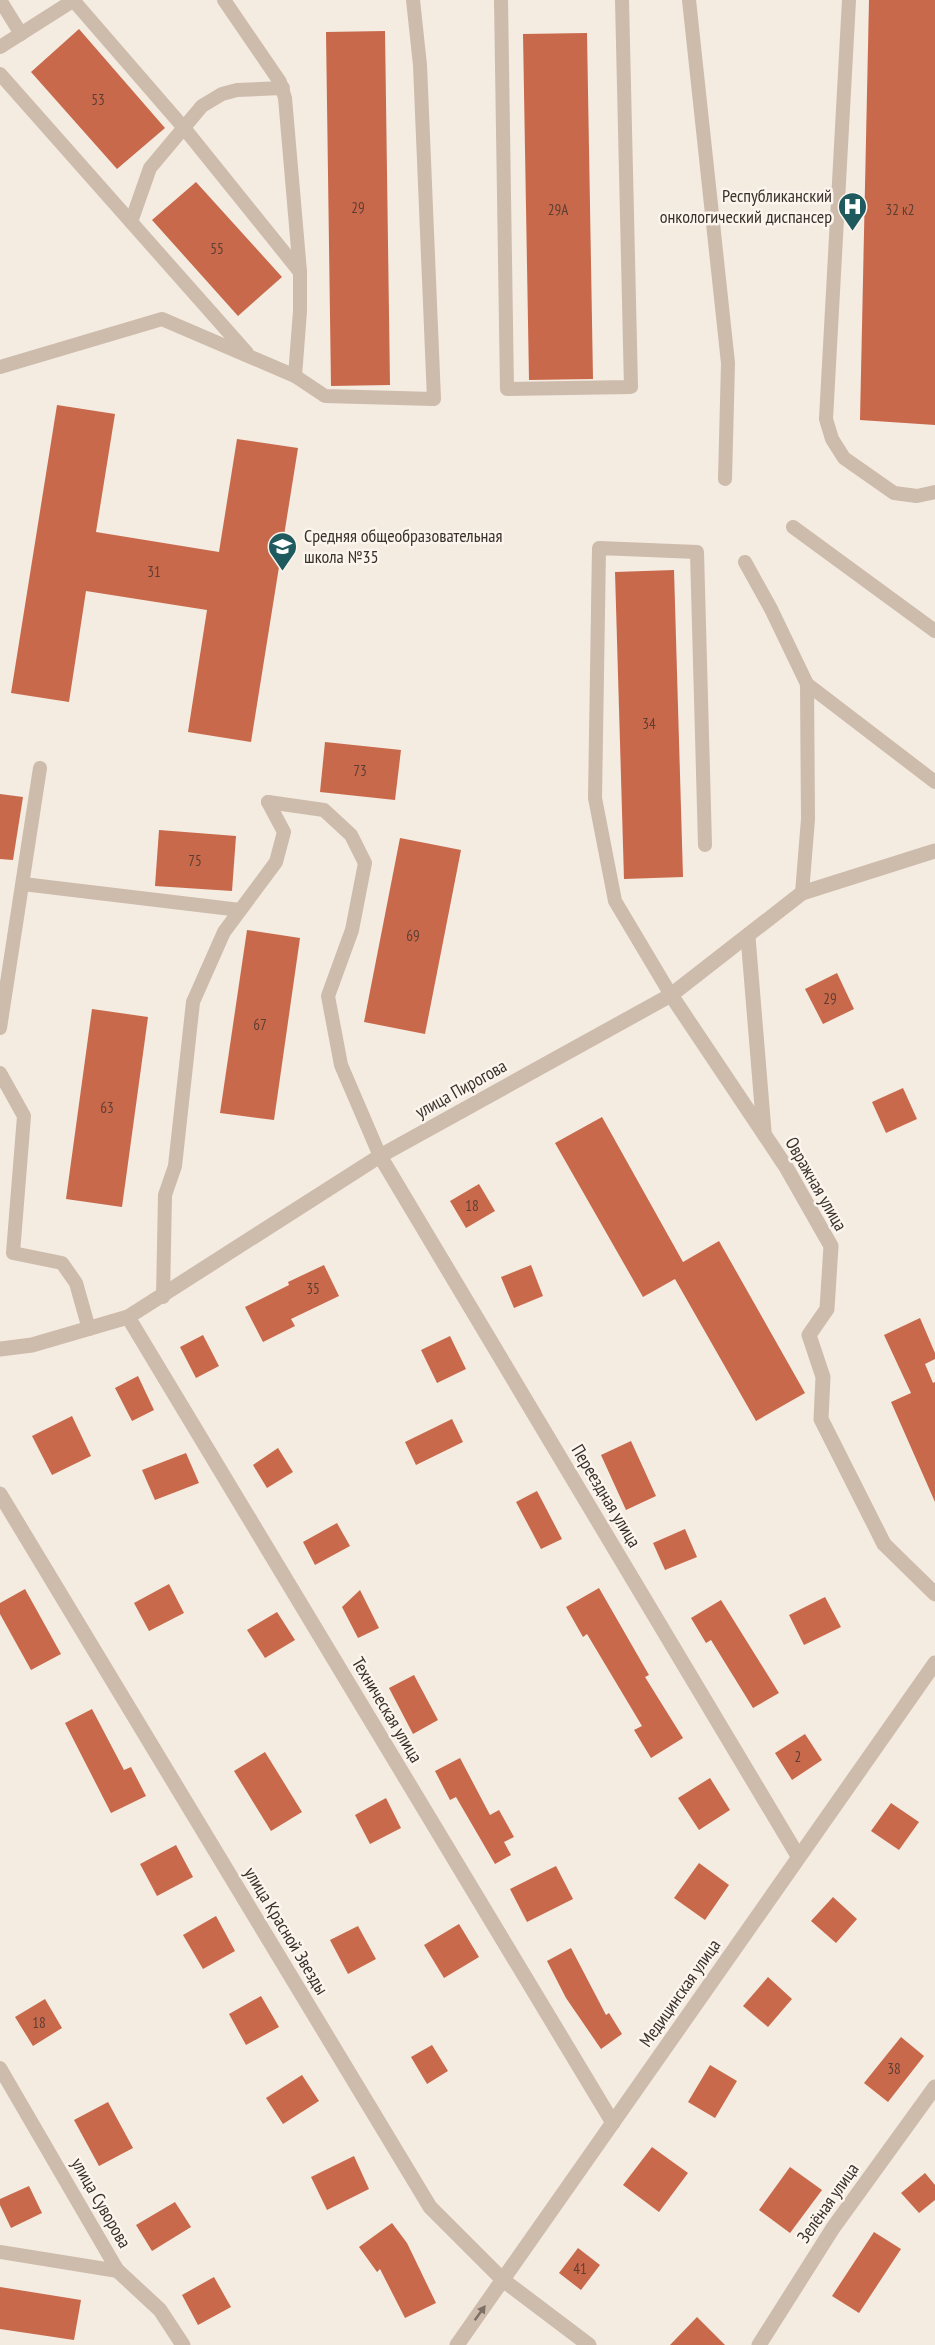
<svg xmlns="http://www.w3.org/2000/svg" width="935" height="2345" viewBox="0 0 935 2345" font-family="'PT Sans Narrow',sans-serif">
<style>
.building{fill:#c8694b}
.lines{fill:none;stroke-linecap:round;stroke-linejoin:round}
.service{stroke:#cdbbac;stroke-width:14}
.minor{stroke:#cdbbac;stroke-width:15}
.tertiary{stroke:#cdbbac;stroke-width:15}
.oneway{fill:#7d6f65}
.labels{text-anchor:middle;stroke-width:5;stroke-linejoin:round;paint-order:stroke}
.number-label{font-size:15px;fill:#5e3e33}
.poi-label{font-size:18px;fill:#3b302b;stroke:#fbf5ee;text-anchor:end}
.street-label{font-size:18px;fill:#3b302b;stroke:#fbf5ee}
</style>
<rect width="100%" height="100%" fill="#f4ebe1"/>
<g class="building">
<polygon points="869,0 935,0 935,425 860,420"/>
<polygon points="79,29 165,128 117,169 31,72"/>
<polygon points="385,31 390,385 331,386 326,32"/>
<polygon points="587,33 593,379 529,380 523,34"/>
<polygon points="196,182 282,277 238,316 152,220"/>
<polygon points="57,405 115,414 96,532 219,552 237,439 298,448 251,742 188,732 207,610 86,591 69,702 11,693"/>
<polygon points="674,570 683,877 624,879 615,572"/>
<polygon points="325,742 401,750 395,800 320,792"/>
<polygon points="0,794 23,797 13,860 0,859"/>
<polygon points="159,830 236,836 232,891 155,886"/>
<polygon points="400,838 461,850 425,1034 364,1022"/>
<polygon points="247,930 300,938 274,1120 220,1113"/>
<polygon points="837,973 854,1009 823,1024 805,989"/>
<polygon points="92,1009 148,1017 122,1207 66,1199"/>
<polygon points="903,1088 917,1119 886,1133 872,1102"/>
<polygon points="602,1117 683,1262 719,1241 805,1393 756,1421 675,1279 643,1297 555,1143"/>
<polygon points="479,1184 495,1211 466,1228 450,1201"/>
<polygon points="324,1265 339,1296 291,1319 295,1326 263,1342 245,1307 289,1285 288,1282"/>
<polygon points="531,1265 543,1296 514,1308 501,1277"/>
<polygon points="920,1318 935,1353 935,1359 925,1364 933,1383 935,1382 935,1502 891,1402 911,1393 884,1335"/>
<polygon points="203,1335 219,1366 196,1378 180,1347"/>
<polygon points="450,1336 466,1369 437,1383 421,1350"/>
<polygon points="138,1376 154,1410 132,1421 115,1388"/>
<polygon points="72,1416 91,1456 52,1475 32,1436"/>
<polygon points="452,1419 463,1442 416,1465 405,1442"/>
<polygon points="631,1441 656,1496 626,1510 601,1455"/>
<polygon points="278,1448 293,1472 267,1488 253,1465"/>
<polygon points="186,1453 199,1483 155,1500 142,1470"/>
<polygon points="537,1491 562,1539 541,1549 516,1502"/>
<polygon points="337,1523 350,1546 315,1565 303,1542"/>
<polygon points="685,1529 697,1557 665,1570 653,1543"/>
<polygon points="169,1584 184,1613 149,1631 134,1603"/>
<polygon points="599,1588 649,1675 645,1677 683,1738 651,1758 634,1730 642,1726 587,1634 583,1637 566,1607"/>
<polygon points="25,1589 61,1654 31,1670 0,1614 0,1603"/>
<polygon points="360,1590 379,1628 358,1638 342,1607"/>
<polygon points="825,1597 841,1627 804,1645 789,1615"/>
<polygon points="721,1600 779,1693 753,1708 711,1640 706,1643 691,1618"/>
<polygon points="277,1612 295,1640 265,1658 247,1630"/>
<polygon points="414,1675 438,1720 413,1734 389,1688"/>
<polygon points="92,1709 124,1770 131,1767 146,1796 111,1813 65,1723"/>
<polygon points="805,1734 822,1760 792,1780 775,1753"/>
<polygon points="265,1752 302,1812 271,1831 234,1771"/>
<polygon points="460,1758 490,1815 499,1810 514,1837 504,1842 511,1855 495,1864 456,1797 450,1800 435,1771"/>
<polygon points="710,1778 730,1810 699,1830 678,1798"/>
<polygon points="386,1798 401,1828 370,1844 355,1815"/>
<polygon points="891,1803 919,1822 899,1850 871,1831"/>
<polygon points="176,1845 193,1877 157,1896 140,1864"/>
<polygon points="699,1863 729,1885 705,1920 674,1898"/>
<polygon points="556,1866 573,1899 527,1922 510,1889"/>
<polygon points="833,1897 857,1919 836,1943 811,1921"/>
<polygon points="216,1916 235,1951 203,1969 183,1935"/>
<polygon points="459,1924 479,1957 444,1978 424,1945"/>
<polygon points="358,1926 376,1959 348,1974 330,1940"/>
<polygon points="571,1948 606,2015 609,2013 622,2034 601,2049 566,1998 547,1961"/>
<polygon points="768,1977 792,1999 768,2027 743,2006"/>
<polygon points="261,1996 279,2027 246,2045 229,2014"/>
<polygon points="45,1999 62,2028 33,2046 15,2017"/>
<polygon points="901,2037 924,2056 888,2102 864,2083"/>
<polygon points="432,2045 448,2071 427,2084 411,2057"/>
<polygon points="710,2065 737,2081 715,2118 688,2102"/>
<polygon points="302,2075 319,2101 283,2124 266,2098"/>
<polygon points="108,2102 133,2148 99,2166 74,2120"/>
<polygon points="652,2147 688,2173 659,2212 623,2185"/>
<polygon points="354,2156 369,2189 327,2210 311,2177"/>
<polygon points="790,2167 822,2190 790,2233 759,2210"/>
<polygon points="925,2173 935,2185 935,2200 919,2213 901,2193"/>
<polygon points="29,2186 42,2213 11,2228 0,2205 0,2199"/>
<polygon points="175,2202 191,2227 152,2251 136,2225"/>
<polygon points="392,2223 407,2243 436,2303 405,2318 380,2269 377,2272 359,2247"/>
<polygon points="874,2232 901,2249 859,2313 832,2296"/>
<polygon points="578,2248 600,2265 581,2290 559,2273"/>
<polygon points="214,2277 231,2307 198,2325 182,2295"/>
<polygon points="0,2287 81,2300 74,2340 0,2329"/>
<polygon points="697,2317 725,2345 670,2345"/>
</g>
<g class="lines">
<g class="service">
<polyline points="0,0 21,34"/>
<polyline points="73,0 184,128 300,272"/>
<polyline points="224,0 280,82 285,98 300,272 300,311 295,376"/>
<polyline points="501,0 507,389 631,387 622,0"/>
<polyline points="689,0 728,363 725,479"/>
<polyline points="849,0 826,419 832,439 844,458 894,493 917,496 935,492"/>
<polyline points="0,47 74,0"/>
<polyline points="0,74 247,353"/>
<polyline points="131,222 150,168 202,106 222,94 237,90 283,88"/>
<polyline points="0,367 162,319 295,376 325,396 434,399 420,65 413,0"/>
<polyline points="793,527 935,631"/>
<polyline points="745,562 771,609 807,684 935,782"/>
<polyline points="268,802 324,810 351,835 365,863 352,930 328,996 341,1065 380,1156"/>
<polyline points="23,884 240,910"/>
<polyline points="802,893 808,819 807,684"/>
<polyline points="671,995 615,901 595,798 599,548 697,552 705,845"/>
<polyline points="0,1028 40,768"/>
<polyline points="0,1073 24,1116 13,1253 62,1263 76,1283 89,1329"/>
<polyline points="163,1297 165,1195 175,1166 193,1002 224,932 276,862 284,832 268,802"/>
<polyline points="0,2068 118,2271"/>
<polyline points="0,2252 118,2271"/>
</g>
<g class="minor">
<polyline points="748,937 764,1131"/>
<polyline points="671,995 786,1167 831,1246 827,1309 809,1335 823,1377 821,1419 884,1544 935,1594"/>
<polyline points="380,1156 798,1856"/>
<polyline points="128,1317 613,2123"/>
<polyline points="0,1349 32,1345 128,1317 380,1156 671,995 802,893 935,851"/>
<polyline points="118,2271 160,2310 183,2345"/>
<polyline points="503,2280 589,2345"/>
<polyline points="759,2345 833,2228 935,2087"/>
</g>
<g class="tertiary">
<polyline points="0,1494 430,2207 503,2280"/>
<polyline points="457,2345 935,1663"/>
</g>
</g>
<defs><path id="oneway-solid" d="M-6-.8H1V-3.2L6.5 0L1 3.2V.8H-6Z" transform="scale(1.5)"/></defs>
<use class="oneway" href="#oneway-solid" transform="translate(480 2313) rotate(-54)"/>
<defs>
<symbol id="hospital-pin" viewBox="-11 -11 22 30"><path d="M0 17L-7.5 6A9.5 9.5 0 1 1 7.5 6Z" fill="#1f5a5e" stroke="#fbf5ee"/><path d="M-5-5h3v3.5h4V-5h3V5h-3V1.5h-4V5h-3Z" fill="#fff"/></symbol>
<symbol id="school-pin" viewBox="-11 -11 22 30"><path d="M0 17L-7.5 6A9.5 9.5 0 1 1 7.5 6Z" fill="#1f5a5e" stroke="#fbf5ee"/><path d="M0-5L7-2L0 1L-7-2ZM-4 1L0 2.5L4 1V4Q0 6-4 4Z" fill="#fff"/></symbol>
</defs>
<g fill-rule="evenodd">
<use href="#hospital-pin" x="836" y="190" width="33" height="45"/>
<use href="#school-pin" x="266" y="530" width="33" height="45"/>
</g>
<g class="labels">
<g class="number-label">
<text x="98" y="105">53</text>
<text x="358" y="213">29</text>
<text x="558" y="215">29А</text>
<text x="900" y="215">32 к2</text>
<text x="217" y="254">55</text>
<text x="154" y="577">31</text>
<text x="649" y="729">34</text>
<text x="360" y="776">73</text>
<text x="195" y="866">75</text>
<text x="413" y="941">69</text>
<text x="830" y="1004">29</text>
<text x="260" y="1030">67</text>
<text x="107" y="1113">63</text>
<text x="472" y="1211">18</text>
<text x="313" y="1294">35</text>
<text x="798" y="1762">2</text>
<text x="39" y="2028">18</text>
<text x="894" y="2074">38</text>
<text x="580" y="2274">41</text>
</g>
<g class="poi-label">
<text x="832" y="202">Республиканский<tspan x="832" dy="21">онкологический диспансер</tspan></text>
<text x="304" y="542" text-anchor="start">Средняя общеобразовательная<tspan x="304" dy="21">школа №35</tspan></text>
</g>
<g class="street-label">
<text transform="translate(461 1089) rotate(-29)" y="6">улица Пирогова</text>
<text transform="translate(816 1184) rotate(60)" y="6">Овражная улица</text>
<text transform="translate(606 1496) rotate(59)" y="6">Переездная улица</text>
<text transform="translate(387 1710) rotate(59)" y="6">Техническая улица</text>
<text transform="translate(286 1931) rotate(59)" y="6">улица Красной Звезды</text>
<text transform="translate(680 1993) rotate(-55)" y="6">Медицинская улица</text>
<text transform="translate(101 2203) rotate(60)" y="6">улица Суворова</text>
<text transform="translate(828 2203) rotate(-55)" y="6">Зелёная улица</text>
</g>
</g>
</svg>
